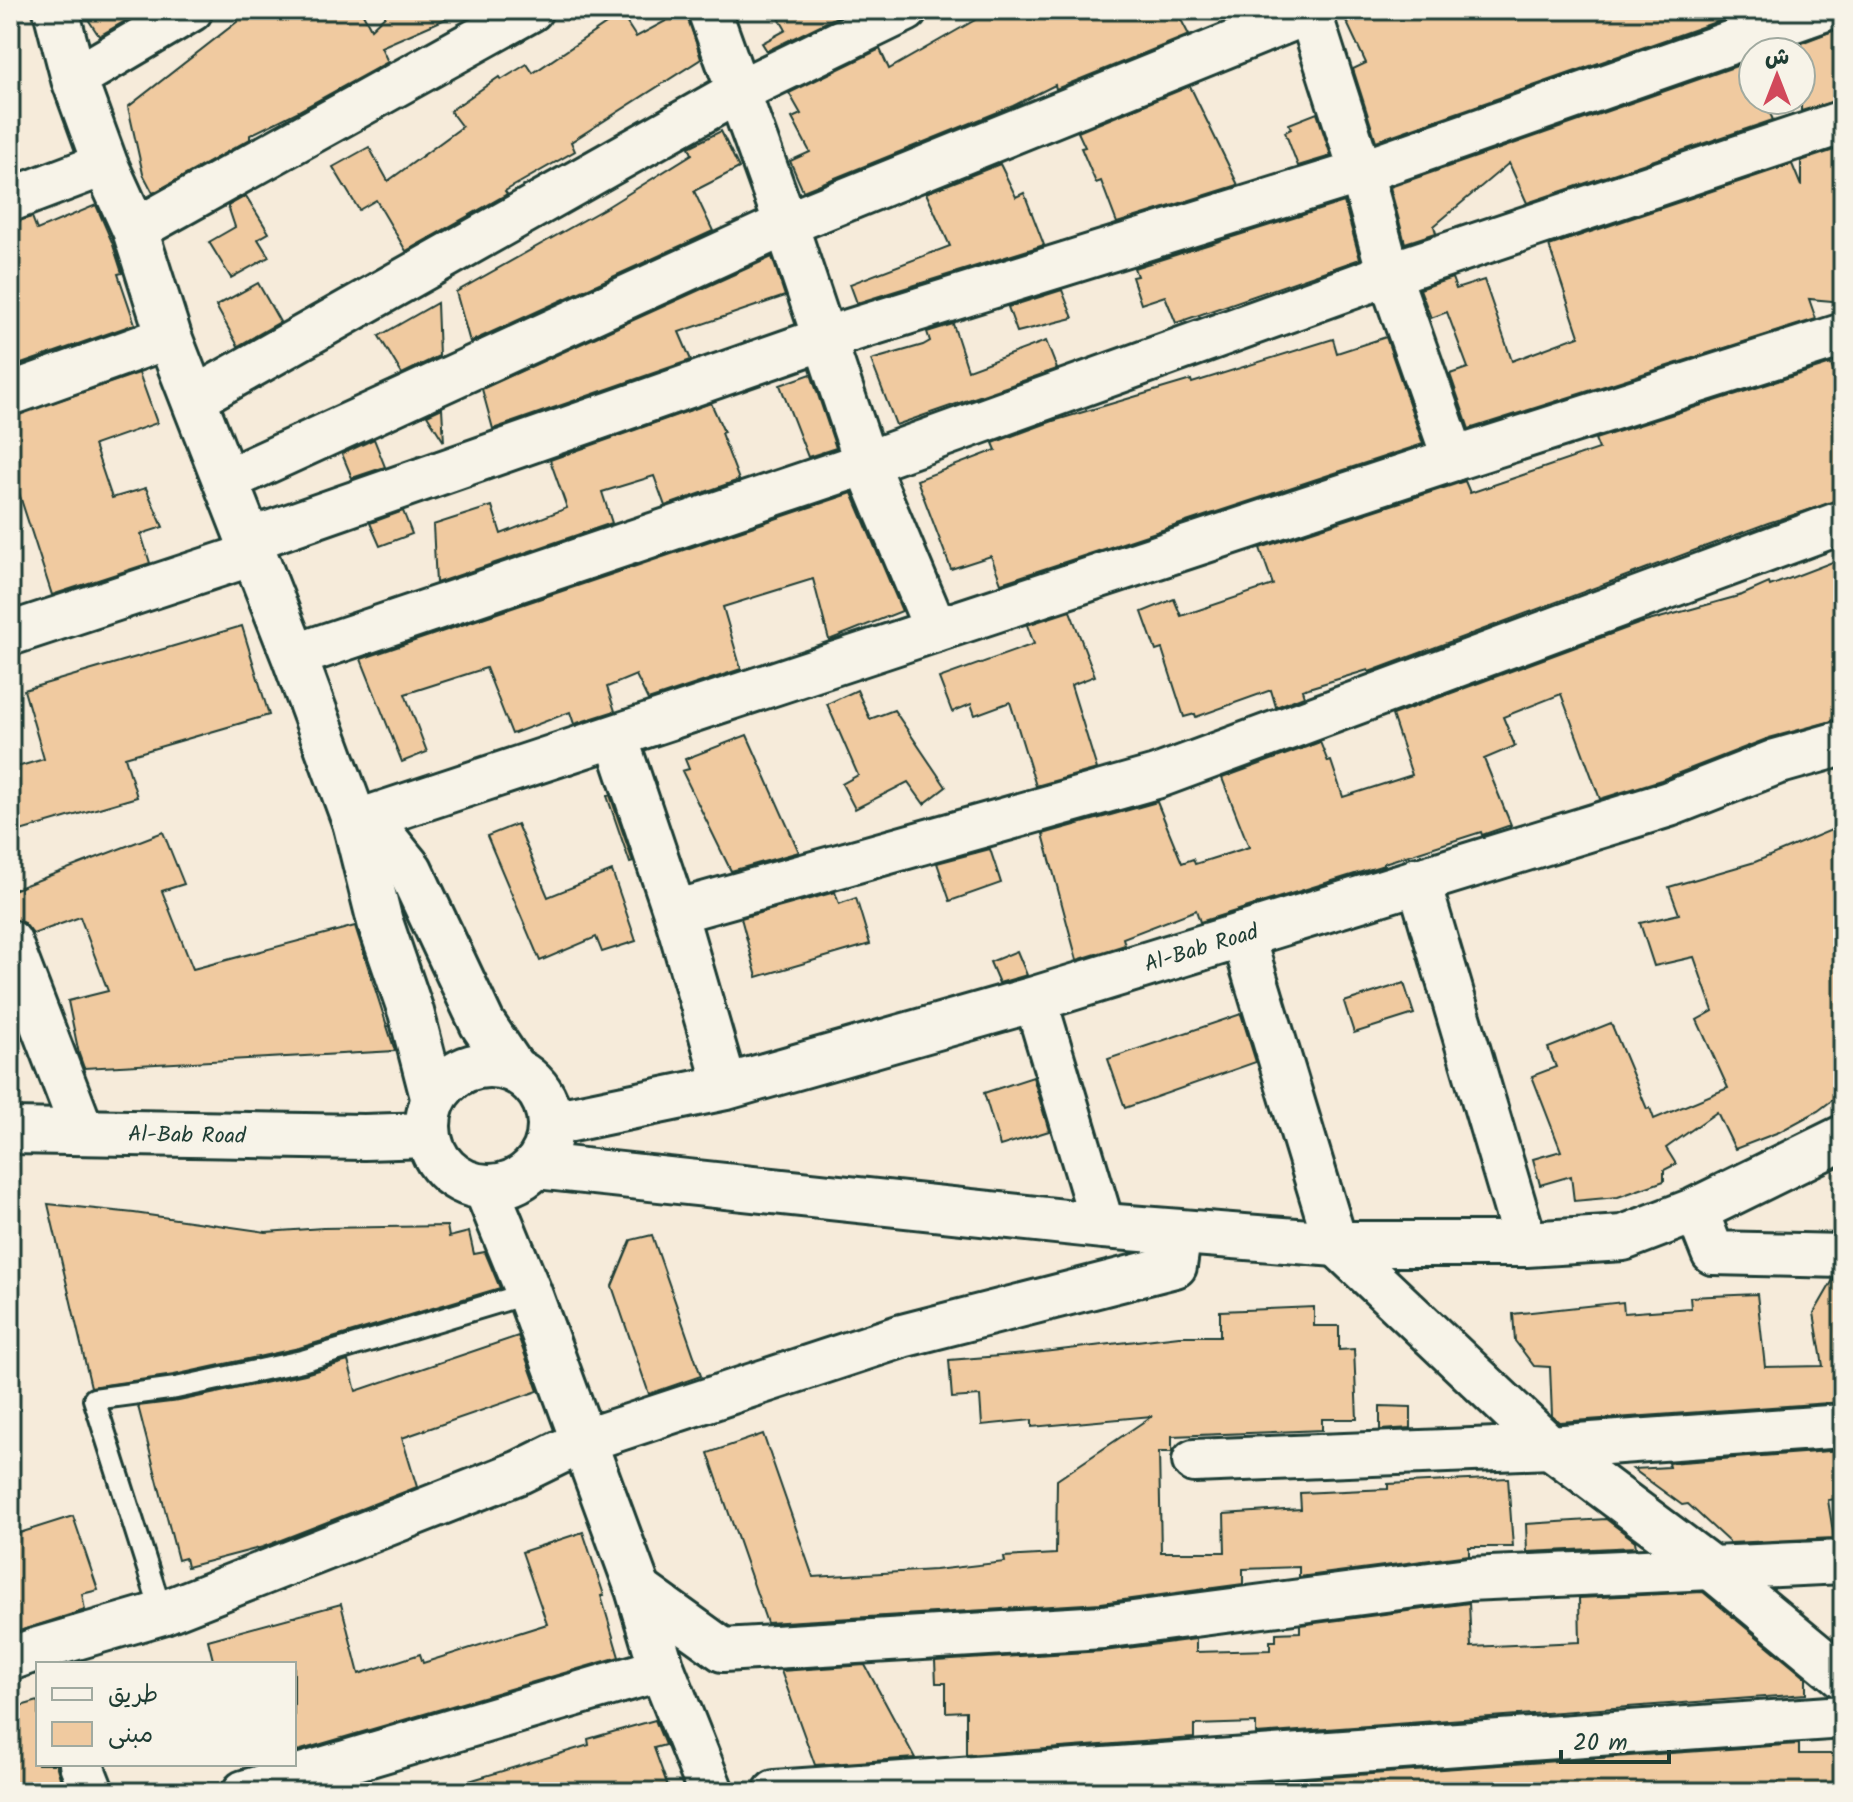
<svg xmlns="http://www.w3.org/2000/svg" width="1853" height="1802" viewBox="0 0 1853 1802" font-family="Kalam,'Playpen Sans Arabic',sans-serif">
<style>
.building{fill:#f0caa0;stroke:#1f3d34;stroke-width:2}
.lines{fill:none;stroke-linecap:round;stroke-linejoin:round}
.service-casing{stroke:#1f3d34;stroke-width:26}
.minor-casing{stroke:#1f3d34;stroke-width:48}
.secondary-casing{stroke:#1f3d34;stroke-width:50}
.service{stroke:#f7f3e8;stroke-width:20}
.minor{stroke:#f7f3e8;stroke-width:42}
.secondary{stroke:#f7f3e8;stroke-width:44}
.labels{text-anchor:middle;stroke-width:6;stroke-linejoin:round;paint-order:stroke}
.street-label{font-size:22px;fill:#1f3d34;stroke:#f7f3e8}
</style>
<rect width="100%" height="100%" fill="#f6ebda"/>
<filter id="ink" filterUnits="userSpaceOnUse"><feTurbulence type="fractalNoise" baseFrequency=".0125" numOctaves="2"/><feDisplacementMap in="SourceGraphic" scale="16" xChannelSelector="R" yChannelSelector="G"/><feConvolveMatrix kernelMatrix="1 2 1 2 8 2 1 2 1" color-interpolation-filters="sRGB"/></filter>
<g filter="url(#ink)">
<g class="building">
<polygon points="82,10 144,10 99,36"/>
<polygon points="230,10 361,10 371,29 391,10 466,10 381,47 388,62 299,111 250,135 250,139 153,193 143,174 128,107 238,21"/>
<polygon points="686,10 701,59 571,142 575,151 505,191 507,194 406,251 376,200 359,210 333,167 369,147 388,181 462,127 450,111 499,77 501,80 527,64 533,73 621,14 636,37"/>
<polygon points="774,10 851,10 767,51 762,43 786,30"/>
<polygon points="969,10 1176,10 1189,35 1056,89 1055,85 1013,106 803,191 790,161 810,152 792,118 801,114 789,93 880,49 889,69 975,20"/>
<polygon points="1341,10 1750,10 1376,141 1353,69 1366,63"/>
<polygon points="1835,30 1843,50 1843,99 1801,111 1801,43"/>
<polygon points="1748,62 1753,75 1753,100 1764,100 1773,120 1527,203 1509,163 1434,226 1436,233 1405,243 1390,187"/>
<polygon points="1190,86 1238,185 1117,223 1101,181 1096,183 1081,148 1085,147 1078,132"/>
<polygon points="1317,113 1331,156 1298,166 1285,132 1291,129 1289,124"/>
<polygon points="721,131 739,168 694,191 713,231 470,342 456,292 607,207 692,154 689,147"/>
<polygon points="1843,147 1843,302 1809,299 1816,319 1469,429 1450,374 1468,368 1447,312 1431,318 1420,289 1452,278 1456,289 1484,280 1512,361 1579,336 1549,246 1792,164 1801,186 1801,161"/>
<polygon points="1000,164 1016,197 1024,193 1044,245 857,303 850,284 950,246 926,193"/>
<polygon points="246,196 269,233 258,239 269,257 231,278 209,242 235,227 228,206"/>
<polygon points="1344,202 1360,259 1176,323 1165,296 1141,304 1132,277 1137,276 1134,268"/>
<polygon points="96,205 112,242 122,273 118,274 135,324 10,368 10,223 32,217 37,230"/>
<polygon points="772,257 785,296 679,332 691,360 493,429 482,389"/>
<polygon points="258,283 280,322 238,346 216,306"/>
<polygon points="1062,290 1073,318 1017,332 1008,307"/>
<polygon points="437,303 439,356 402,374 379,336"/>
<polygon points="953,324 968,370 1046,341 1057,369 896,425 871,360 923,345 930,341 927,332"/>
<polygon points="1386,337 1423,444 1001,583 991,556 951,569 917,480 996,450 993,443 1053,421 1191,380 1192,383 1333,339 1337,353"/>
<polygon points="1831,364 1835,378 1843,376 1843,499 1768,523 1369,672 1368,670 1302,690 1304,696 1276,707 1271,690 1196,717 1195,714 1184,717 1162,649 1156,651 1142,612 1174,599 1181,616 1273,585 1260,548 1465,481 1470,493 1599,449 1595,439"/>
<polygon points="139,373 157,423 94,445 112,498 146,488 163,527 141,534 150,563 52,595 17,487 10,489 10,417"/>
<polygon points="811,374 836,448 808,457 780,385"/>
<polygon points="711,403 724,432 721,433 739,480 665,506 654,476 602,492 612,523 436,583 433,525 492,506 501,534 567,508 550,460"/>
<polygon points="442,408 444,442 427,415"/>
<polygon points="374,439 385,467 352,478 342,454"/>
<polygon points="852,493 902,611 829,640 813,579 723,607 741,669 648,700 636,675 607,687 615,711 574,724 570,712 512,734 486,668 405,694 427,752 402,762 361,659"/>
<polygon points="403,511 412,534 380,546 370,523"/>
<polygon points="1843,558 1843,718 1769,738 1661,780 1600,799 1561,694 1503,717 1515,746 1484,759 1511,825 1482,835 1481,832 1384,863 1384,865 1200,922 1196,910 1123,938 1125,945 1077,960 1043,834 1157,802 1182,863 1193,859 1195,864 1249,847 1222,778 1320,742 1328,762 1331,761 1343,797 1412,775 1392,715 1638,624 1742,595 1769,583 1770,586"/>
<polygon points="1070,611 1095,676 1071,685 1097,769 1036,786 1010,702 975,715 971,704 952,712 939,678 1034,644 1027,625"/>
<polygon points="242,626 269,715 125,757 137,797 10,834 10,769 44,759 24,690"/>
<polygon points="857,690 870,719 894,710 946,787 924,804 908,782 855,809 842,784 858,775 827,704"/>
<polygon points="747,735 799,852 731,871 682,771 689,769 685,759"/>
<polygon points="610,795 633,862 630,863 607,796"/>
<polygon points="517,824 548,897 612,871 636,941 602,952 596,937 540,961 487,836"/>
<polygon points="1836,828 1837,831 1843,829 1843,1092 1818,1111 1779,1132 1735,1149 1717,1112 1666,1148 1676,1164 1664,1170 1664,1181 1618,1197 1574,1201 1571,1176 1540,1185 1533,1159 1561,1151 1532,1076 1556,1067 1548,1048 1611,1023 1647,1109 1650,1108 1654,1119 1728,1088 1697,1020 1713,1011 1694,957 1654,966 1640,923 1679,914 1669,887 1755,862"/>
<polygon points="163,832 184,884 162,891 193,969 355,926 395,1051 84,1068 79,1054 68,1001 108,991 80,917 33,934 24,923 10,919 10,891"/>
<polygon points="990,849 1001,883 950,901 937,863"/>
<polygon points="835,892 839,904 856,898 870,944 757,977 741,918"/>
<polygon points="1017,951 1027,975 999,983 990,962"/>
<polygon points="1404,983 1414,1014 1354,1033 1344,1002"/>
<polygon points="1241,1014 1256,1062 1125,1108 1108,1059"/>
<polygon points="1033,1077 1049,1131 1000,1146 984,1093"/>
<polygon points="48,1204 134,1213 266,1232 323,1228 447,1226 449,1237 469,1232 474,1254 485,1252 500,1288 299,1348 174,1375 91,1387"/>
<polygon points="652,1235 701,1376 649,1394 612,1286 631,1240"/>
<polygon points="1833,1280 1843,1280 1843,1402 1559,1422 1552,1416 1550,1367 1534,1366 1515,1341 1513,1314 1623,1302 1624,1313 1691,1308 1690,1297 1757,1294 1765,1367 1823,1366 1814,1313"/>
<polygon points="1314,1307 1314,1326 1339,1326 1339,1350 1354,1349 1357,1419 1322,1419 1322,1430 1172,1436 1172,1452 1159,1452 1161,1552 1225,1552 1224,1514 1301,1509 1300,1493 1388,1489 1388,1484 1508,1478 1513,1547 1469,1547 1469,1555 1299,1577 1299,1567 1243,1569 1243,1584 1101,1603 767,1623 708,1453 763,1434 813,1577 935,1570 1005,1562 1004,1557 1056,1554 1057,1480 1152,1416 1032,1427 1032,1420 982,1425 980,1396 952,1398 949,1360 1026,1354 1179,1336 1220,1336 1220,1311"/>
<polygon points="518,1336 538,1391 402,1438 417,1487 263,1547 187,1567 185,1558 178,1560 138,1406 179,1401 305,1374 348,1361 356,1391"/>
<polygon points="1380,1406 1411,1407 1411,1428 1380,1430"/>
<polygon points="1843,1450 1843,1498 1828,1500 1834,1538 1730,1543 1688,1504 1682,1505 1633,1469 1669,1467 1668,1463"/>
<polygon points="73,1516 98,1590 82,1594 85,1610 10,1634 10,1536"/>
<polygon points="1606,1519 1635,1541 1636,1547 1527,1552 1526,1524"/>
<polygon points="583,1532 604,1595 601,1596 619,1657 294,1752 294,1664 214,1664 208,1640 341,1604 359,1674 420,1654 423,1663 547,1624 522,1552"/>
<polygon points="1703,1592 1806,1678 1806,1694 1256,1734 1256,1723 1194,1725 1194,1738 966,1755 966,1711 946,1712 946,1683 936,1683 935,1661 1104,1651 1196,1639 1196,1652 1270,1650 1270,1641 1276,1641 1276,1633 1300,1632 1300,1625 1469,1603 1471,1647 1580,1642 1579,1598"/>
<polygon points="865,1665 915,1758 815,1765 781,1671"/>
<polygon points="38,1701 38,1764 56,1764 64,1792 10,1792 10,1709"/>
<polygon points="655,1720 665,1745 654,1748 670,1792 460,1792 459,1784 589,1745 588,1739"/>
<polygon points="1799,1744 1799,1754 1841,1754 1843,1792 1566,1792 1566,1784 1509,1786 1509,1792 1256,1792 1256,1782"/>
</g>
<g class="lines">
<defs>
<polyline id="service" points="162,1613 94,1399 176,1388 302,1361 529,1293"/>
<g id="minor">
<polyline points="709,10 786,224 866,463 936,630"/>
<polyline points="1309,10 1361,172 1389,274 1454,459"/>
<polyline points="74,79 191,10"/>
<polyline points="10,200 105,164"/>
<polyline points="135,230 531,10"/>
<polyline points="10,394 169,337"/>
<polyline points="193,399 737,92 906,10"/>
<polyline points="225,481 786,224 1315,10"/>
<polyline points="249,540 823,339 1361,172 1823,10"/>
<polyline points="10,634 253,554"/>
<polyline points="294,656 866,463 1389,274 1843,122"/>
<polyline points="616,737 675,912 726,1087"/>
<polyline points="355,822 1454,459 1843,335"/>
<polyline points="1418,879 1526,1244"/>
<polyline points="675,912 1156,777 1843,522"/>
<polyline points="1242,934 1336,1244 1550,1447 1709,1566 1843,1677"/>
<polyline points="10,942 83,1132"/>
<polyline points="1035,999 1103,1226"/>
<polyline points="1696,1210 1713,1253 1843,1256"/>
<polyline points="1194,1461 1550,1447 1843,1426"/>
<polyline points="638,1589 723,1650 1103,1627 1468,1579 1843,1562"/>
<polyline points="10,1659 35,1650 162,1613 520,1472 583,1441 902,1336 1175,1266 1180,1232"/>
<polyline points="81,1764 92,1792"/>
<polyline points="244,1792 662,1669"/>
<polyline points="775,1792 1843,1717"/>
</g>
<g id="secondary">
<polyline points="56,10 74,79 105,164 135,230 169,337 294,656 355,822 380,922 411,1012 433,1097"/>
<polyline points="355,822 384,838 410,870 482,1023 513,1069"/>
<circle cx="489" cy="1126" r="61"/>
<polyline points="552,1123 726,1087 1035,999 1669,804 1776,762 1843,743"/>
<polyline points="10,1131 364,1137 428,1135"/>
<polyline points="537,1166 1103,1226 1336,1244 1526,1244 1623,1238 1696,1210 1843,1138"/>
<polyline points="486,1188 529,1293 638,1589 662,1669 711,1792"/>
</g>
</defs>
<use href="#service" class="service-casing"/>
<use href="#minor" class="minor-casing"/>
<use href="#secondary" class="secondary-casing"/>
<use href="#service" class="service"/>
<use href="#minor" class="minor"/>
<use href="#secondary" class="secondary"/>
</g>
</g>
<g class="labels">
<g class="street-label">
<text transform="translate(1201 947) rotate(-17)" y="8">Al-Bab Road</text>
<text transform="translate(187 1134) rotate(1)" y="8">Al-Bab Road</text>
</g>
</g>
<rect width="1853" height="1802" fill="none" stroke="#f7f3e8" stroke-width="40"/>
<rect x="20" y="20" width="1813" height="1762" fill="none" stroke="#1f3d34" stroke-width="3" filter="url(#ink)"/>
<rect x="36" y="1662" width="260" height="104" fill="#f7f3e8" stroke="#a1aaa0" stroke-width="2"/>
<rect x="52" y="1688" width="40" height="12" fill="#f7f3e8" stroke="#a1aaa0" stroke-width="2"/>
<text x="108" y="1702" font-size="24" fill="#1f3d34">طريق</text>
<rect x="52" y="1722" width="40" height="24" fill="#f0caa0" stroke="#a1aaa0" stroke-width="2"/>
<text x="108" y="1742" font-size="24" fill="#1f3d34">مبنى</text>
<g transform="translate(1777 76)"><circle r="38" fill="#f7f3e8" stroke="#a1aaa0" stroke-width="2"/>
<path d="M0-6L14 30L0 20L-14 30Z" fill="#d1495b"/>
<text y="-12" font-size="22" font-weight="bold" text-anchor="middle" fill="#1f3d34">ش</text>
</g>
<path d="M1561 1750v12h108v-12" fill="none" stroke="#1f3d34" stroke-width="4"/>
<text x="1573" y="1750" font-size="24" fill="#1f3d34" stroke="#f7f3e8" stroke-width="6" paint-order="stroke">20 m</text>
</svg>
